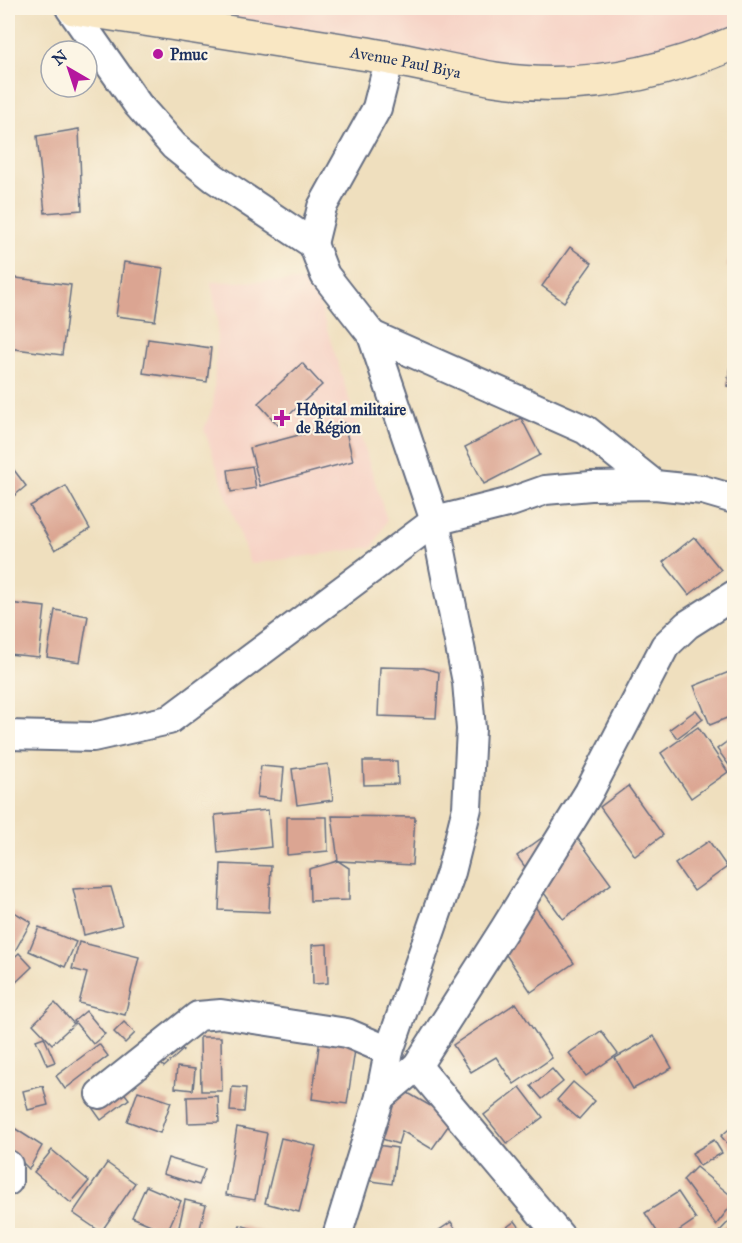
<svg xmlns="http://www.w3.org/2000/svg" width="742" height="1243" viewBox="0 0 742 1243" font-family="'IM FELL Great Primer',serif">
<style>
.built{fill:#f6d2c5}
.building{fill:#dba592}
.lines{fill:none;stroke-linecap:round;stroke-linejoin:round}
.minor-casing{stroke:#656d80;stroke-width:32}
.secondary-casing{stroke:#656d80;stroke-width:36}
.minor{stroke:#fff;stroke-width:28}
.secondary{stroke:#f9e7c3;stroke-width:33}
.poi-dot{fill:#b5179e;stroke:#fcf5e5;stroke-width:2}
.labels{text-anchor:middle;stroke-width:4.5;stroke-linejoin:round;paint-order:stroke}
.poi-label{font-size:16px;font-weight:bold;fill:#1b2f5e;stroke:#fcf5e5;text-anchor:start}
.street-label{font-size:16px;fill:#1b2f5e;stroke:#fcf5e5}
</style>
<rect width="100%" height="100%" fill="#fcf5e5"/>
<filter id="ink" filterUnits="userSpaceOnUse"><feTurbulence type="fractalNoise" baseFrequency=".0167" numOctaves="2"/><feDisplacementMap in="SourceGraphic" scale="12" xChannelSelector="R" yChannelSelector="G"/><feConvolveMatrix kernelMatrix="1 2 1 2 8 2 1 2 1" color-interpolation-filters="sRGB"/></filter>
<filter id="wash" filterUnits="userSpaceOnUse"><feTurbulence type="fractalNoise" baseFrequency=".008" numOctaves="4" result="noise"/><feDisplacementMap in="SourceGraphic" scale="24" xChannelSelector="R" yChannelSelector="G"/><feGaussianBlur stdDeviation="1.35" result="paint"/><feColorMatrix in="noise" values="0 0 0 0 0 0 0 0 0 0 0 0 0 0 0 0 0 1.4 0 .05"/><feComposite in="paint" operator="in"/></filter>
<g filter="url(#wash)">
<rect width="100%" height="100%" fill="#efdfbe"/>
<g class="built">
<polygon points="74,8 734,8 734,38 621,75 513,76"/>
<polygon points="312,281 387,520 373,547 250,564 204,429 213,406 218,320 211,282"/>
</g>
<g id="blocks">
<g class="building">
<polygon points="79,129 82,210 45,213 37,136"/>
<polygon points="734,239 734,268 727,267"/>
<polygon points="570,247 592,263 564,302 542,286"/>
<polygon points="124,262 163,268 155,321 116,316"/>
<polygon points="8,277 71,285 62,355 8,348"/>
<polygon points="148,339 211,348 207,382 143,373"/>
<polygon points="733,343 734,343 734,387 727,386"/>
<polygon points="302,363 322,385 278,425 258,403"/>
<polygon points="521,418 540,455 484,484 465,447"/>
<polygon points="344,423 353,461 260,486 250,448"/>
<polygon points="8,462 26,486 8,501"/>
<polygon points="252,466 256,488 231,492 228,470"/>
<polygon points="66,486 90,529 55,550 30,506"/>
<polygon points="694,537 721,570 689,595 663,562"/>
<polygon points="8,603 45,607 39,657 8,654"/>
<polygon points="55,610 88,616 80,662 47,657"/>
<polygon points="380,667 424,668 439,672 436,718 378,716"/>
<polygon points="734,670 734,715 710,725 694,686"/>
<polygon points="696,710 703,719 677,738 670,729"/>
<polygon points="698,727 728,772 691,798 661,753"/>
<polygon points="732,738 734,741 734,772 717,749"/>
<polygon points="363,761 397,761 398,784 364,785"/>
<polygon points="328,764 333,800 297,805 292,769"/>
<polygon points="261,766 284,768 281,800 257,797"/>
<polygon points="628,786 663,835 635,856 600,807"/>
<polygon points="268,810 271,847 218,853 215,815"/>
<polygon points="332,816 415,817 412,865 338,861 349,868 349,900 310,901 309,869 338,861"/>
<polygon points="287,817 327,817 328,851 287,855"/>
<polygon points="565,821 611,884 563,919 517,856"/>
<polygon points="709,841 727,867 694,891 675,864"/>
<polygon points="221,864 271,866 269,912 219,910"/>
<polygon points="111,887 122,925 84,935 73,889"/>
<polygon points="534,905 574,963 531,992 492,934"/>
<polygon points="14,912 31,922 15,951 8,946 8,924"/>
<polygon points="39,927 76,942 65,967 29,951"/>
<polygon points="79,942 139,957 125,1015 79,1003 87,973 72,969"/>
<polygon points="327,944 328,983 313,984 312,945"/>
<polygon points="19,953 32,967 13,985 8,980 8,963"/>
<polygon points="55,1003 74,1024 52,1044 33,1024"/>
<polygon points="516,1003 552,1058 514,1084 496,1057 471,1072 453,1045"/>
<polygon points="86,1011 105,1034 93,1044 74,1021"/>
<polygon points="124,1022 135,1033 125,1043 114,1032"/>
<polygon points="601,1031 618,1054 586,1076 569,1053"/>
<polygon points="654,1036 672,1068 633,1089 615,1058"/>
<polygon points="44,1037 55,1062 47,1065 36,1040"/>
<polygon points="200,1037 221,1037 222,1091 201,1091"/>
<polygon points="320,1038 356,1043 347,1104 312,1099"/>
<polygon points="176,1041 183,1050 164,1067 156,1058"/>
<polygon points="99,1044 108,1056 65,1089 56,1076"/>
<polygon points="177,1067 195,1069 193,1090 175,1088"/>
<polygon points="552,1069 563,1082 542,1099 531,1086"/>
<polygon points="573,1082 595,1101 579,1119 557,1100"/>
<polygon points="43,1086 48,1105 28,1110 23,1091"/>
<polygon points="119,1086 129,1099 101,1120 91,1106"/>
<polygon points="232,1087 246,1088 244,1112 230,1111"/>
<polygon points="520,1087 543,1117 507,1144 484,1115"/>
<polygon points="401,1089 453,1119 432,1149 402,1131 398,1144 363,1133"/>
<polygon points="138,1091 171,1102 160,1133 127,1121"/>
<polygon points="218,1096 219,1122 188,1123 187,1097"/>
<polygon points="8,1124 42,1146 29,1169 8,1148"/>
<polygon points="734,1125 734,1152 721,1136"/>
<polygon points="237,1127 267,1133 255,1200 226,1195"/>
<polygon points="281,1138 316,1146 299,1212 265,1203"/>
<polygon points="714,1140 722,1153 700,1166 692,1153"/>
<polygon points="356,1142 397,1148 392,1184 351,1178"/>
<polygon points="52,1150 89,1181 71,1203 34,1172"/>
<polygon points="168,1158 205,1169 199,1185 163,1174"/>
<polygon points="107,1163 135,1183 101,1232 73,1213"/>
<polygon points="696,1167 734,1198 734,1202 716,1225 683,1180"/>
<polygon points="146,1186 181,1201 167,1232 132,1217"/>
<polygon points="678,1192 696,1219 671,1236 660,1236 645,1213"/>
<polygon points="185,1200 206,1205 198,1236 177,1236"/>
<polygon points="733,1217 734,1236 715,1236"/>
<polygon points="515,1221 526,1236 495,1236"/>
<polygon points="451,1222 460,1236 437,1236 435,1233"/>
<polygon points="240,1225 273,1235 272,1236 236,1236"/>
</g>
</g>
</g>
<g filter="url(#ink)">
<use href="#blocks" fill-opacity="0" stroke="#656d80" stroke-width="1.5"/>
<g class="lines">
<defs>
<g id="minor">
<polyline points="70,8 138,105 174,146 214,178 313,244 325,275 372,335 435,521 467,682 471,729 467,808 451,872 389,1051 380,1097 337,1236"/>
<polyline points="313,244 322,207 377,108 390,57"/>
<polyline points="372,335 586,430 655,485"/>
<polyline points="8,735 93,737 169,720 435,521 511,502 545,490 591,486 655,485 703,490 734,499"/>
<polyline points="417,1066 560,1236"/>
<polyline points="100,1094 198,1016 221,1014 347,1033 389,1051"/>
<polyline points="380,1097 417,1066 505,928 589,792 665,646 687,625 734,595"/>
<polyline points="8,1165 8,1181"/>
</g>
<g id="secondary">
<path id="s1" d="M74 8C170 23 266 38 361 53 406 60 450 71 495 79 577 92 659 75 734 43"/>
</g>
</defs>
<use href="#minor" class="minor-casing"/>
<use href="#secondary" class="secondary-casing"/>
<use href="#minor" class="minor"/>
<use href="#secondary" class="secondary"/>
</g>
</g>
<g class="poi-dot">
<circle cx="158" cy="54" r="6"/>
<path d="M279 409h6v6h6v6h-6v6h-6v-6h-6v-6h6z"/>
</g>
<g class="labels">
<g class="poi-label">
<text x="170" y="60">Pmuc</text>
<text x="296" y="415">Hôpital militaire<tspan x="296" dy="18">de Région</tspan></text>
</g>
<g class="street-label">
<text dy="6" stroke="none"><textPath href="#s1" startOffset="336">Avenue Paul Biya</textPath></text>
</g>
</g>
<rect width="742" height="1243" fill="none" stroke="#fcf5e5" stroke-width="30"/>
<g transform="translate(69 69) rotate(321)"><circle r="28" fill="#fcf5e5" stroke="#a2a6af" stroke-width="1.5"/>
<path d="M0-4.5L10 22L0 15L-10 22Z" fill="#b5179e"/>
<text y="-9" font-size="16" font-weight="bold" text-anchor="middle" fill="#1b2f5e">N</text>
</g>
</svg>
